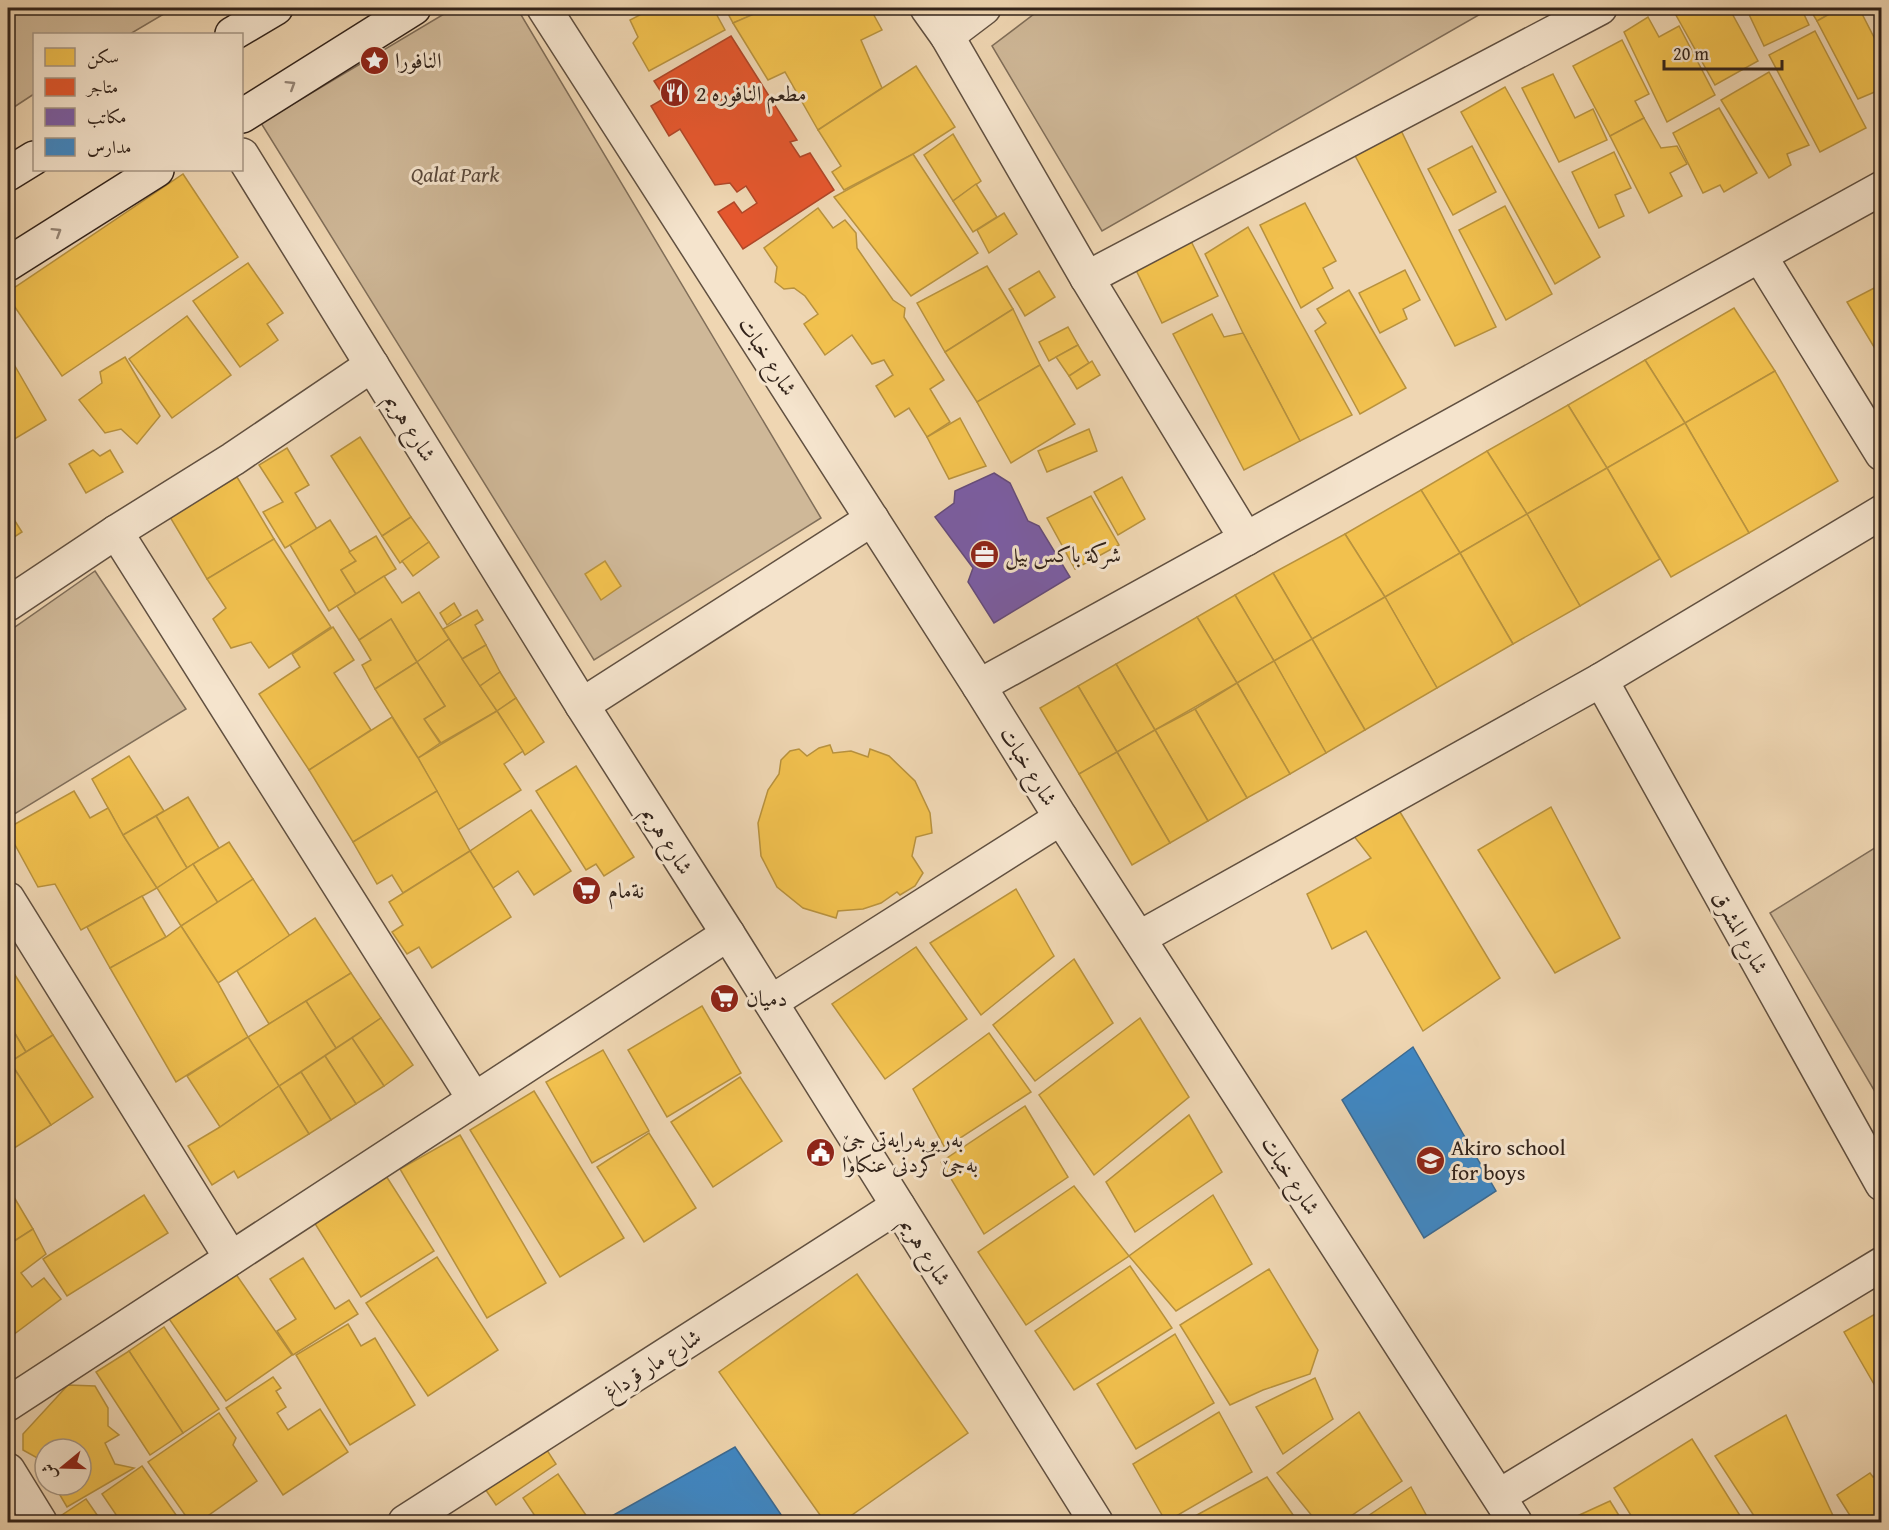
<svg xmlns="http://www.w3.org/2000/svg" width="1889" height="1530" viewBox="0 0 1889 1530" font-family="'Gentium Book Plus',Amiri,serif">
<style>
.green{fill:#cfb898;stroke:#806e59;stroke-width:1.5}
.homes{fill:#f2c14e;stroke:#b8923e;stroke-width:1.5}
.shops{fill:#e4572e;stroke:#af4728;stroke-width:1.5}
.offices{fill:#7b5ea7;stroke:#654c7d;stroke-width:1.5}
.schools{fill:#3f88c5;stroke:#3b6a92;stroke-width:1.5}
.lines{fill:none;stroke-linecap:round;stroke-linejoin:round}
.minor-casing{stroke:#615040;stroke-width:36}
.tertiary-casing{stroke:#615040;stroke-width:36}
.secondary-casing{stroke:#32231a;stroke-width:36}
.minor{stroke:#f5e4cd;stroke-width:33}
.tertiary{stroke:#f5e4cd;stroke-width:33}
.secondary{stroke:#f5e4cd;stroke-width:33}
.oneway{stroke:#948474}
.labels{text-anchor:middle;stroke-width:6;stroke-linejoin:round;paint-order:stroke}
.poi-label{font-size:22px;fill:#32231a;stroke:#f5e4cd;text-anchor:start}
.park-label{font-size:22px;font-style:italic;fill:#59483a;stroke:#f5e4cd}
.street-label{font-size:22px;fill:#32231a;stroke:#f5e4cd}
</style>
<rect width="100%" height="100%" fill="#efd6b2"/>
<filter id="stains"><feTurbulence type="fractalNoise" baseFrequency=".00333" numOctaves="4"/><feColorMatrix values="0 0 0 0 .2 0 0 0 0 .09 0 0 0 0 .02 0 0 0 .5 -.17"/></filter>
<radialGradient id="worn" r=".72"><stop offset=".6" stop-color="#630" stop-opacity="0"/><stop offset="1" stop-color="#630" stop-opacity=".3"/></radialGradient>
<g class="green">
<polygon points="13,8 174,8 130,34 34,34 34,94 8,111 8,11"/>
<polygon points="454,8 517,8 821,518 594,660 261,123"/>
<polygon points="1042,8 1491,8 1102,231 992,46"/>
<polygon points="95,571 186,709 8,818 8,632"/>
<polygon points="1881,844 1881,1102 1770,913"/>
</g>
<g class="homes">
<polygon points="620,8 634,8 622,13"/>
<polygon points="653,8 713,8 725,30 649,71 633,43 638,37 630,20"/>
<polygon points="725,8 768,8 733,23"/>
<polygon points="768,8 837,8 839,10 846,8 870,8 882,30 861,40 882,88 818,130 785,72 768,80 733,23"/>
<polygon points="1672,8 1729,8 1758,61 1715,85"/>
<polygon points="1746,8 1801,8 1809,25 1764,46"/>
<polygon points="1809,8 1840,8 1817,21"/>
<polygon points="1840,8 1859,8 1882,53 1882,89 1858,99 1817,21"/>
<polygon points="1875,8 1882,8 1882,20"/>
<polygon points="1648,17 1659,37 1679,26 1715,95 1667,122 1624,32"/>
<polygon points="1815,31 1866,128 1820,152 1769,55"/>
<polygon points="1622,40 1649,94 1635,101 1644,118 1610,136 1573,66"/>
<polygon points="916,66 955,127 913,154 844,190 832,172 841,166 818,130"/>
<polygon points="1769,72 1809,145 1787,154 1791,165 1769,178 1721,100"/>
<polygon points="1553,74 1575,118 1593,109 1607,140 1559,162 1522,88"/>
<polygon points="1505,87 1600,257 1555,284 1461,112"/>
<polygon points="1719,108 1757,173 1724,192 1720,185 1703,193 1673,133"/>
<polygon points="1644,118 1661,148 1677,146 1687,164 1670,173 1682,196 1649,213 1610,136"/>
<polygon points="1396,120 1496,327 1455,346 1350,146"/>
<polygon points="953,134 981,181 953,201 924,155"/>
<polygon points="1472,146 1496,192 1453,215 1428,169"/>
<polygon points="1614,152 1631,188 1615,195 1624,216 1599,228 1572,172"/>
<polygon points="913,154 978,253 911,296 834,197"/>
<polygon points="183,174 238,257 62,376 8,297 8,292"/>
<polygon points="976,184 997,217 973,232 953,201"/>
<polygon points="1305,203 1336,261 1323,268 1333,288 1301,308 1260,225"/>
<polygon points="1505,206 1552,294 1506,320 1459,230"/>
<polygon points="818,208 833,228 845,220 856,233 857,248 893,300 905,308 904,317 944,380 930,389 950,422 927,437 909,408 895,417 876,386 893,375 884,360 872,364 852,335 825,355 804,324 818,314 805,296 794,288 784,289 775,282 777,267 764,248"/>
<polygon points="1004,213 1017,234 989,253 977,230"/>
<polygon points="1248,227 1352,415 1300,441 1243,333 1205,254"/>
<polygon points="1190,239 1218,296 1162,323 1134,266"/>
<polygon points="248,263 283,313 267,324 278,340 240,367 193,301"/>
<polygon points="987,266 1013,309 945,352 917,303"/>
<polygon points="1405,270 1420,300 1403,309 1407,319 1380,333 1359,293"/>
<polygon points="1039,271 1055,297 1025,316 1009,289"/>
<polygon points="1882,284 1882,357 1880,357 1847,302"/>
<polygon points="1349,290 1406,388 1360,414 1315,331 1326,323 1317,309"/>
<polygon points="1734,308 1775,371 1685,423 1645,360"/>
<polygon points="1013,309 1040,365 977,402 945,352"/>
<polygon points="1212,314 1224,337 1243,333 1300,441 1244,470 1173,334"/>
<polygon points="187,316 231,375 172,418 129,359"/>
<polygon points="1068,327 1078,345 1049,361 1039,342"/>
<polygon points="1078,345 1089,363 1069,376 1056,357"/>
<polygon points="8,354 46,420 8,443"/>
<polygon points="125,357 160,416 137,444 121,429 105,433 79,400 102,383 100,372"/>
<polygon points="1645,360 1685,423 1607,468 1568,405"/>
<polygon points="1092,361 1100,375 1077,389 1069,376"/>
<polygon points="1040,365 1075,424 1011,463 977,402"/>
<polygon points="1775,371 1838,481 1749,533 1685,423"/>
<polygon points="1568,405 1607,468 1527,514 1487,451"/>
<polygon points="960,418 986,466 949,479 927,437"/>
<polygon points="1685,423 1749,533 1671,577 1607,468"/>
<polygon points="1089,429 1097,451 1047,472 1038,451"/>
<polygon points="360,437 411,517 382,536 331,456"/>
<polygon points="287,448 309,485 295,493 317,529 285,548 263,512 283,502 259,465"/>
<polygon points="93,450 100,456 110,450 123,472 86,493 69,464"/>
<polygon points="1487,451 1527,514 1460,553 1421,490"/>
<polygon points="1607,468 1660,559 1580,606 1527,514"/>
<polygon points="237,477 274,539 207,579 170,517"/>
<polygon points="1122,477 1145,519 1118,535 1094,492"/>
<polygon points="1421,490 1460,553 1385,597 1345,534"/>
<polygon points="1091,496 1119,545 1075,569 1047,518"/>
<polygon points="8,510 22,532 8,541"/>
<polygon points="1527,514 1580,606 1513,644 1460,553"/>
<polygon points="411,517 429,542 400,563 382,536"/>
<polygon points="330,520 356,561 341,570 356,594 329,611 290,545"/>
<polygon points="1345,534 1385,597 1312,639 1273,573"/>
<polygon points="376,536 396,569 356,594 341,570 356,561 349,552"/>
<polygon points="274,539 331,627 269,668 251,642 231,648 213,619 226,608 207,579"/>
<polygon points="429,542 439,557 413,576 402,561"/>
<polygon points="1460,553 1513,644 1437,688 1385,597"/>
<polygon points="605,561 621,586 601,600 585,574"/>
<polygon points="1273,573 1312,639 1274,661 1235,595"/>
<polygon points="384,576 402,603 419,592 449,639 417,662 391,619 359,640 337,606"/>
<polygon points="1235,595 1274,661 1237,683 1197,617"/>
<polygon points="1385,597 1437,688 1365,730 1312,639"/>
<polygon points="454,603 461,615 447,625 440,613"/>
<polygon points="477,610 483,620 475,625 486,645 462,659 443,629"/>
<polygon points="1197,617 1237,683 1155,730 1116,664"/>
<polygon points="391,619 417,662 375,689 362,665 371,660 359,640"/>
<polygon points="333,627 354,660 334,673 371,730 309,770 259,694 300,667 292,654"/>
<polygon points="449,639 497,711 441,743 424,719 445,706 417,662"/>
<polygon points="1312,639 1365,730 1326,753 1274,661"/>
<polygon points="486,645 500,672 480,686 462,659"/>
<polygon points="1274,661 1326,753 1290,774 1237,683"/>
<polygon points="417,662 445,706 424,719 440,743 418,758 375,689"/>
<polygon points="1116,664 1155,730 1117,752 1078,686"/>
<polygon points="500,672 516,698 497,711 480,686"/>
<polygon points="1237,683 1290,774 1247,798 1195,709"/>
<polygon points="1078,686 1117,752 1079,774 1040,708"/>
<polygon points="516,698 544,742 525,755 497,711"/>
<polygon points="1195,709 1247,798 1208,821 1155,730"/>
<polygon points="497,711 523,751 504,764 521,790 458,830 418,758"/>
<polygon points="392,717 418,758 437,791 353,842 309,770"/>
<polygon points="1155,730 1208,821 1170,843 1117,752"/>
<polygon points="830,745 833,753 851,751 868,757 870,749 889,756 915,781 930,813 932,833 916,837 912,856 923,873 915,886 900,895 897,892 881,903 863,909 838,911 836,918 803,908 777,887 761,856 758,823 768,790 779,774 781,760 790,751 799,749 807,756 819,748"/>
<polygon points="1117,752 1170,843 1132,865 1079,774"/>
<polygon points="129,756 164,811 123,835 92,779"/>
<polygon points="576,766 634,857 604,876 596,864 586,870 536,791"/>
<polygon points="74,791 90,818 108,808 123,835 157,888 81,930 55,884 38,887 8,832 8,828"/>
<polygon points="437,791 470,851 403,893 392,875 377,884 353,842"/>
<polygon points="188,797 219,848 187,868 156,816"/>
<polygon points="1397,807 1500,978 1423,1031 1366,931 1332,949 1307,894 1371,858 1353,835"/>
<polygon points="1551,807 1620,938 1555,973 1478,850"/>
<polygon points="531,810 571,871 534,895 518,871 493,888 470,851"/>
<polygon points="156,816 187,868 157,888 123,835"/>
<polygon points="229,842 253,879 218,903 193,864"/>
<polygon points="470,851 511,917 432,968 419,947 407,954 392,932 403,925 389,902"/>
<polygon points="193,864 218,903 181,926 157,888"/>
<polygon points="253,879 290,936 218,983 181,926"/>
<polygon points="1016,889 1054,956 981,1015 930,943"/>
<polygon points="142,896 166,937 110,968 87,927"/>
<polygon points="315,918 351,973 269,1024 237,971"/>
<polygon points="181,926 218,983 248,1037 176,1082 110,968 166,937"/>
<polygon points="916,947 967,1019 885,1079 832,1004"/>
<polygon points="1074,959 1113,1023 1035,1081 993,1025"/>
<polygon points="8,962 15,975 8,980"/>
<polygon points="351,973 381,1018 336,1048 306,1001"/>
<polygon points="15,975 53,1035 26,1052 8,1022 8,980"/>
<polygon points="306,1001 336,1048 279,1086 248,1037"/>
<polygon points="702,1006 741,1073 667,1117 628,1050"/>
<polygon points="381,1018 413,1065 384,1086 352,1038"/>
<polygon points="1140,1018 1189,1097 1094,1175 1039,1095"/>
<polygon points="8,1022 26,1052 8,1063"/>
<polygon points="989,1033 1031,1092 945,1148 913,1089"/>
<polygon points="53,1035 93,1097 51,1125 10,1062"/>
<polygon points="248,1037 279,1086 220,1127 187,1076"/>
<polygon points="352,1038 384,1086 356,1104 325,1056"/>
<polygon points="603,1050 649,1131 592,1163 546,1082"/>
<polygon points="325,1056 356,1104 331,1120 301,1072"/>
<polygon points="10,1062 51,1125 8,1152 8,1063"/>
<polygon points="301,1072 331,1120 309,1134 279,1086"/>
<polygon points="740,1077 782,1141 713,1187 671,1122"/>
<polygon points="279,1086 309,1134 238,1178 234,1171 212,1185 188,1146 220,1127"/>
<polygon points="534,1091 624,1238 560,1277 470,1130"/>
<polygon points="1025,1106 1068,1177 984,1234 941,1162"/>
<polygon points="1189,1115 1222,1172 1135,1232 1106,1182"/>
<polygon points="649,1133 696,1208 644,1242 597,1167"/>
<polygon points="460,1135 546,1283 487,1318 400,1169"/>
<polygon points="381,1168 434,1251 361,1297 309,1214"/>
<polygon points="1074,1186 1129,1256 1026,1325 978,1252"/>
<polygon points="8,1187 33,1229 8,1245"/>
<polygon points="144,1195 168,1233 67,1296 43,1259"/>
<polygon points="1213,1195 1252,1264 1176,1311 1129,1256"/>
<polygon points="33,1229 46,1254 21,1273 32,1287 44,1278 61,1299 13,1335 8,1328 8,1245"/>
<polygon points="437,1257 498,1350 428,1396 366,1303"/>
<polygon points="303,1258 335,1309 349,1300 358,1314 293,1355 277,1331 296,1319 270,1279"/>
<polygon points="1130,1266 1172,1328 1074,1390 1035,1331"/>
<polygon points="231,1267 292,1355 226,1401 165,1313"/>
<polygon points="1269,1269 1318,1350 1310,1374 1263,1390 1230,1405 1180,1325"/>
<polygon points="857,1274 968,1433 842,1522 825,1522 719,1372"/>
<polygon points="1882,1310 1882,1398 1844,1332"/>
<polygon points="348,1324 361,1346 375,1338 415,1405 350,1445 296,1355"/>
<polygon points="164,1327 219,1409 183,1433 129,1351"/>
<polygon points="1175,1334 1214,1403 1136,1449 1097,1384"/>
<polygon points="129,1351 183,1433 150,1455 96,1372"/>
<polygon points="273,1377 281,1388 276,1391 286,1407 277,1413 288,1430 320,1409 348,1452 283,1495 226,1408"/>
<polygon points="1315,1378 1333,1419 1283,1454 1256,1407"/>
<polygon points="68,1385 95,1386 108,1408 108,1426 119,1435 105,1443 115,1464 134,1468 67,1507 54,1485 81,1485 81,1449 68,1449 65,1443 56,1449 45,1449 45,1456 39,1459 23,1450 23,1434"/>
<polygon points="1219,1412 1252,1472 1166,1522 1133,1464"/>
<polygon points="1359,1412 1402,1481 1342,1522 1317,1522 1277,1473"/>
<polygon points="219,1413 236,1438 233,1445 257,1481 199,1522 190,1522 148,1462"/>
<polygon points="1786,1415 1836,1522 1758,1522 1715,1456"/>
<polygon points="1692,1439 1744,1522 1635,1522 1614,1488"/>
<polygon points="543,1444 556,1464 496,1505 483,1486"/>
<polygon points="142,1466 181,1522 107,1522 117,1516 102,1494"/>
<polygon points="1882,1472 1882,1522 1854,1522 1837,1495 1870,1473 1873,1477"/>
<polygon points="558,1474 590,1521 587,1522 539,1522 523,1498"/>
<polygon points="1267,1477 1298,1522 1184,1522"/>
<polygon points="1411,1487 1430,1522 1359,1522"/>
<polygon points="86,1499 102,1522 62,1522 59,1517"/>
<polygon points="1610,1501 1623,1522 1564,1522"/>
</g>
<polygon class="shops" points="731,36 797,140 790,142 800,157 810,153 834,190 743,249 718,212 734,202 742,213 757,203 746,186 737,192 730,183 715,185 680,129 669,136 651,106 665,98 654,81"/>
<polygon class="offices" points="994,473 1010,483 1028,521 1039,526 1070,577 994,623 968,582 973,568 935,517 954,503 955,491"/>
<g class="schools">
<polygon points="1413,1047 1496,1191 1424,1238 1342,1100"/>
<polygon points="735,1447 786,1522 601,1522"/>
</g>
<g class="lines">
<defs>
<g id="minor">
<polyline points="927,8 947,36 1087,278 1246,539"/>
<polyline points="947,36 984,8"/>
<polyline points="242,155 582,705 728,934 1096,1522"/>
<polyline points="1760,256 1882,454"/>
<polyline points="1087,278 1600,8"/>
<polyline points="116,532 474,1099"/>
<polyline points="8,604 116,532 233,459 372,365"/>
<polyline points="1601,680 1882,1184"/>
<polyline points="979,686 1882,188"/>
<polyline points="582,705 872,519"/>
<polyline points="8,899 231,1258"/>
<polyline points="1139,938 1601,680 1882,512"/>
<polyline points="771,1002 1061,818"/>
<polyline points="8,1404 728,934"/>
<polyline points="8,1470 40,1522"/>
<polyline points="1499,1496 1882,1264"/>
<polyline points="405,1522 898,1206"/>
</g>
<polyline id="tertiary" points="544,8 979,686 1061,818 1515,1522"/>
<g id="secondary">
<polyline points="232,34 276,8"/>
<polyline points="242,116 414,8"/>
<polyline points="8,174 34,158"/>
<polyline points="8,264 157,170"/>
</g>
</defs>
<use href="#minor" class="minor-casing"/>
<use href="#tertiary" class="tertiary-casing"/>
<use href="#secondary" class="secondary-casing"/>
<use href="#minor" class="minor"/>
<use href="#tertiary" class="tertiary"/>
<use href="#secondary" class="secondary"/>
</g>
<defs><path id="oneway-chevron" d="M-2-3.5L2.5 0L-2 3.5" fill="none" stroke-width="1.6" stroke-linecap="round" stroke-linejoin="round" transform="scale(1.5)"/></defs>
<g class="oneway">
<use href="#oneway-chevron" transform="translate(291 85) rotate(-32)"/>
<use href="#oneway-chevron" transform="translate(57 232) rotate(-32)"/>
</g>
<defs>
<symbol id="sight-disc" viewBox="-11 -11 22 22"><circle r="9.5" fill="#8f2418" stroke="#f5e4cd"/><path d="M0-6L1.8-2.2L6-1.7L2.9 1.2L3.7 5.4L0 3.3L-3.7 5.4L-2.9 1.2L-6-1.7L-1.8-2.2Z" fill="#fff"/></symbol>
<symbol id="restaurant-disc" viewBox="-11 -11 22 22"><circle r="9.5" fill="#8f2418" stroke="#f5e4cd"/><path d="M-5-6h1v4h1v-4h1v4h1v-4h1v5L-1.5 .5V6h-2V.5L-5-1ZM5-6V6H3V1.5H1.5Q1.5-4 5-6Z" fill="#fff"/></symbol>
<symbol id="office-disc" viewBox="-11 -11 22 22"><circle r="9.5" fill="#8f2418" stroke="#f5e4cd"/><path d="M-6-3h4V-5.5h4V-3h4V5H-6ZM-1-4.5V-3h2v-1.5ZM-6 0V1H6V0Z" fill="#fff"/></symbol>
<symbol id="supermarket-disc" viewBox="-11 -11 22 22"><circle r="9.5" fill="#8f2418" stroke="#f5e4cd"/><path d="M-6-5.5h2.5l.6 2H6L4.5 2H-2.5L-4.4-4H-6ZM-1.5 3.2a1.3 1.3 0 1 0 .1 0ZM3 3.2a1.3 1.3 0 1 0 .1 0Z" fill="#fff"/></symbol>
<symbol id="civic-disc" viewBox="-11 -11 22 22"><circle r="9.5" fill="#8f2418" stroke="#f5e4cd"/><path d="M-.6-6.5H3V-4.5H.6V-3L4-1V1h2V6H-6V1h2V-1L-.6-3ZM-1.2 2.5V6h2.4V2.5Z" fill="#fff"/></symbol>
<symbol id="school-disc" viewBox="-11 -11 22 22"><circle r="9.5" fill="#8f2418" stroke="#f5e4cd"/><path d="M0-5L7-2L0 1L-7-2ZM-4 1L0 2.5L4 1V4Q0 6-4 4Z" fill="#fff"/></symbol>
</defs>
<g fill-rule="evenodd">
<use href="#sight-disc" x="358" y="44" width="33" height="33"/>
<use href="#restaurant-disc" x="658" y="76" width="33" height="33"/>
<use href="#office-disc" x="968" y="538" width="33" height="33"/>
<use href="#supermarket-disc" x="570" y="874" width="33" height="33"/>
<use href="#supermarket-disc" x="708" y="982" width="33" height="33"/>
<use href="#civic-disc" x="804" y="1136" width="33" height="33"/>
<use href="#school-disc" x="1414" y="1144" width="33" height="33"/>
</g>
<g class="labels">
<g class="poi-label">
<text x="395" y="68">النافورا</text>
<text x="696" y="101">مطعم النافوره 2</text>
<text x="1005" y="562">شركة باكس بيل</text>
<text x="608" y="898">نةمام</text>
<text x="746" y="1006">دميان</text>
<text x="842" y="1147">بەریوبەرایەتی جێ<tspan x="842" dy="25">بەجێ کردنی عنکاوا</tspan></text>
<text x="1451" y="1155">Akiro school<tspan x="1451" dy="25">for boys</tspan></text>
</g>
<g class="park-label">
<text x="455" y="182">Qalat Park</text>
</g>
<g class="street-label">
<text transform="translate(768 356) rotate(57)" y="8">شارع خبات</text>
<text transform="translate(411 427) rotate(58)" y="8">شارع هريم</text>
<text transform="translate(1029 766) rotate(58)" y="8">شارع خبات</text>
<text transform="translate(668 840) rotate(58)" y="8">شارع هريم</text>
<text transform="translate(1741 932) rotate(61)" y="8">شارع المشرق</text>
<text transform="translate(1291 1175) rotate(57)" y="8">شارع خبات</text>
<text transform="translate(926 1251) rotate(58)" y="8">شارع هريم</text>
<text transform="translate(652 1364) rotate(-33)" y="8">شارع مار قرداغ</text>
</g>
</g>
<rect width="1889" height="1530" fill="none" stroke="#efd6b2" stroke-width="30"/>
<rect x="9" y="9" width="1871" height="1512" fill="none" stroke="#32231a" stroke-width="3"/>
<rect x="15" y="15" width="1859" height="1500" fill="none" stroke="#32231a" stroke-width="1.5"/>
<rect x="33" y="33" width="210" height="138" fill="#f5e4cd" stroke="#a79785" stroke-width="1.5"/>
<rect x="45" y="48" width="30" height="18" fill="#f2c14e" stroke="#a79785" stroke-width="1.5"/>
<text x="87" y="63" font-size="18" fill="#32231a">سكن</text>
<rect x="45" y="78" width="30" height="18" fill="#e4572e" stroke="#a79785" stroke-width="1.5"/>
<text x="87" y="93" font-size="18" fill="#32231a">متاجر</text>
<rect x="45" y="108" width="30" height="18" fill="#7b5ea7" stroke="#a79785" stroke-width="1.5"/>
<text x="87" y="123" font-size="18" fill="#32231a">مكاتب</text>
<rect x="45" y="138" width="30" height="18" fill="#3f88c5" stroke="#a79785" stroke-width="1.5"/>
<text x="87" y="153" font-size="18" fill="#32231a">مدارس</text>
<g transform="translate(63 1467) rotate(251)"><circle r="28" fill="#f5e4cd" stroke="#a79785" stroke-width="1.5"/>
<path d="M0-4.5L10 22L0 15L-10 22Z" fill="#8f2418"/>
<text y="-9" font-size="16" font-weight="bold" text-anchor="middle" fill="#32231a">ش</text>
</g>
<path d="M1664 60v9h118v-9" fill="none" stroke="#32231a" stroke-width="3"/>
<text x="1673" y="60" font-size="18" fill="#32231a" stroke="#f5e4cd" stroke-width="4.5" paint-order="stroke">20 m</text>
<rect width="100%" height="100%" filter="url(#stains)"/>
<rect width="100%" height="100%" fill="url(#worn)"/>
</svg>
